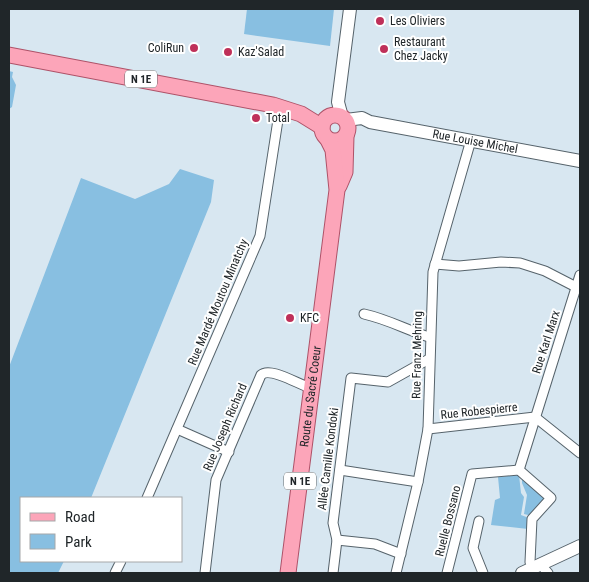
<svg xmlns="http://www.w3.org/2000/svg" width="589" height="582" viewBox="0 0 589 582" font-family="'Roboto Condensed',sans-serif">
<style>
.green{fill:#88bfe1}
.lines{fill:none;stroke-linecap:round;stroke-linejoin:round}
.street-casing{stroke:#56636b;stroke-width:11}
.secondary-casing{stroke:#56636b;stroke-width:14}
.primary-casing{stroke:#ae5268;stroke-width:17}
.street{stroke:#fff;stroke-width:9}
.secondary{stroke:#fff;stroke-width:12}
.primary{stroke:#fca5b9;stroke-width:15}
.poi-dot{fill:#bf3059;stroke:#fff;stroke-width:2}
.labels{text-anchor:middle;stroke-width:4;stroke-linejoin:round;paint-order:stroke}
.shield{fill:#fff;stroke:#636769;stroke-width:1}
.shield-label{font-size:11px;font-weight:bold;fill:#202629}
.poi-label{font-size:12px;fill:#202629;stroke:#fff;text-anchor:start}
.street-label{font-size:12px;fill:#202629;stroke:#fff}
</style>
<rect width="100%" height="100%" fill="#d8e7f1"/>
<g class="green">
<polygon points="247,9 334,9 330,46 244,34"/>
<polygon points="9,71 13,72 12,77 16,85 12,107 9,109"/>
<polygon points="180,169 214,180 211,202 91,498 21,498 21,561 64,561 58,573 9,573 9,367 81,178 135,199 169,184"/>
<polygon points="522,473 542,491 545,502 532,516 524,514 527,495 522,483"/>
<polygon points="519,475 521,493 524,497 521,515 529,518 528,529 491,525 495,500 500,498 498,477"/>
</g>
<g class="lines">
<defs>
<g id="street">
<polyline points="435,264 459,266 501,262 520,263 545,271 580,289"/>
<path d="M364 314C387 319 407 330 429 337"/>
<polyline points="177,429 229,452"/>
<polyline points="428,429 535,417 580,453"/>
<polyline points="340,470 418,482"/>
<polyline points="519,470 580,275"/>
<polyline points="147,498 260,236 280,107"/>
<polyline points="479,521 473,548 483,573"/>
<polyline points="337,540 375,544 401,554"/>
<polyline points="541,565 548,573"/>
<polyline points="115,573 121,561"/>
<path d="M205 573 216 480 261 375C270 366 299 385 311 388"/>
<polyline points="333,573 337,540 333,523 351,378 388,382 429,359"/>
<polyline points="396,573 418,482 428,429 433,272 471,140"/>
<polyline points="447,573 472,474 519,470 551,498 532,519 530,562 533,569"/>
</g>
<g id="secondary">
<polyline points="342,117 338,102 350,9"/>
<path id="s1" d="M346 120 362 118 370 122 580 161"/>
<polyline points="522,573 580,546"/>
</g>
<g id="primary">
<polyline points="9,55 273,105 301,114 322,127"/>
<circle cx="335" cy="128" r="13"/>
<polyline points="339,186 345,172 346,136"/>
<path id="s2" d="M288 573 337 190 333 150 328 140"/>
</g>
</defs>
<use href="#street" class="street-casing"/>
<use href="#secondary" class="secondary-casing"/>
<use href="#primary" class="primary-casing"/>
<use href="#street" class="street"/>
<use href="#secondary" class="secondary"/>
<use href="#primary" class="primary"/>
</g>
<g class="poi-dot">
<circle cx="380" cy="21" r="5"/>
<circle cx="194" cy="48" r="5"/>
<circle cx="384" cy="49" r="5"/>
<circle cx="228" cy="52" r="5"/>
<circle cx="256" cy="118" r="5"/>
<circle cx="290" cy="318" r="5"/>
</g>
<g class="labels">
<g class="shield">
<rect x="125" y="70.5" width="32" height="17" rx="4"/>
<rect x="284" y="472.5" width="32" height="17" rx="4"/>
</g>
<g class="shield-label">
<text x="141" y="83">N 1E</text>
<text x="300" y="485">N 1E</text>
</g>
<g class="poi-label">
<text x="390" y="25">Les Oliviers</text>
<text x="394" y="46">Restaurant<tspan x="394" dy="14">Chez Jacky</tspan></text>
<text x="184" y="52" text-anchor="end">ColiRun</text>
<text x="238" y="56">Kaz'Salad</text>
<text x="266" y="122">Total</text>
<text x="300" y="322">KFC</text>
</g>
<g class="street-label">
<text dy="4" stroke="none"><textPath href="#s1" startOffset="132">Rue Louise Michel</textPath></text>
<text transform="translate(218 302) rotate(-67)" y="4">Rue Mardé Moutou Minatchy</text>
<text transform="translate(546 342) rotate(-72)" y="4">Rue Karl Marx</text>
<text transform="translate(417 355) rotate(-89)" y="4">Rue Franz Mehring</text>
<text dy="4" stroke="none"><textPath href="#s2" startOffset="178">Route du Sacré Coeur</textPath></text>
<text transform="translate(479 411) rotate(-6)" y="4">Rue Robespierre</text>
<text transform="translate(225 427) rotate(-67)" y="4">Rue Joseph Richard</text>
<text transform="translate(328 459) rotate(-83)" y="4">Allée Camille Kondoki</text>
<text transform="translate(448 521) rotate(-76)" y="4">Ruelle Bossano</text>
</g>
</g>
<rect width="589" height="582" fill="none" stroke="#202629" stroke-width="20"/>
<rect x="20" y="497" width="162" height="65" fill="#ffffff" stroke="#a6a8a9"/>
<rect x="30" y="513" width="25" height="8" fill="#fca5b9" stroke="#a6a8a9"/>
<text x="65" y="522" font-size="15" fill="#202629">Road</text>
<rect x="30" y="534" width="25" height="15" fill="#88bfe1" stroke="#a6a8a9"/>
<text x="65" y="547" font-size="15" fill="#202629">Park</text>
</svg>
